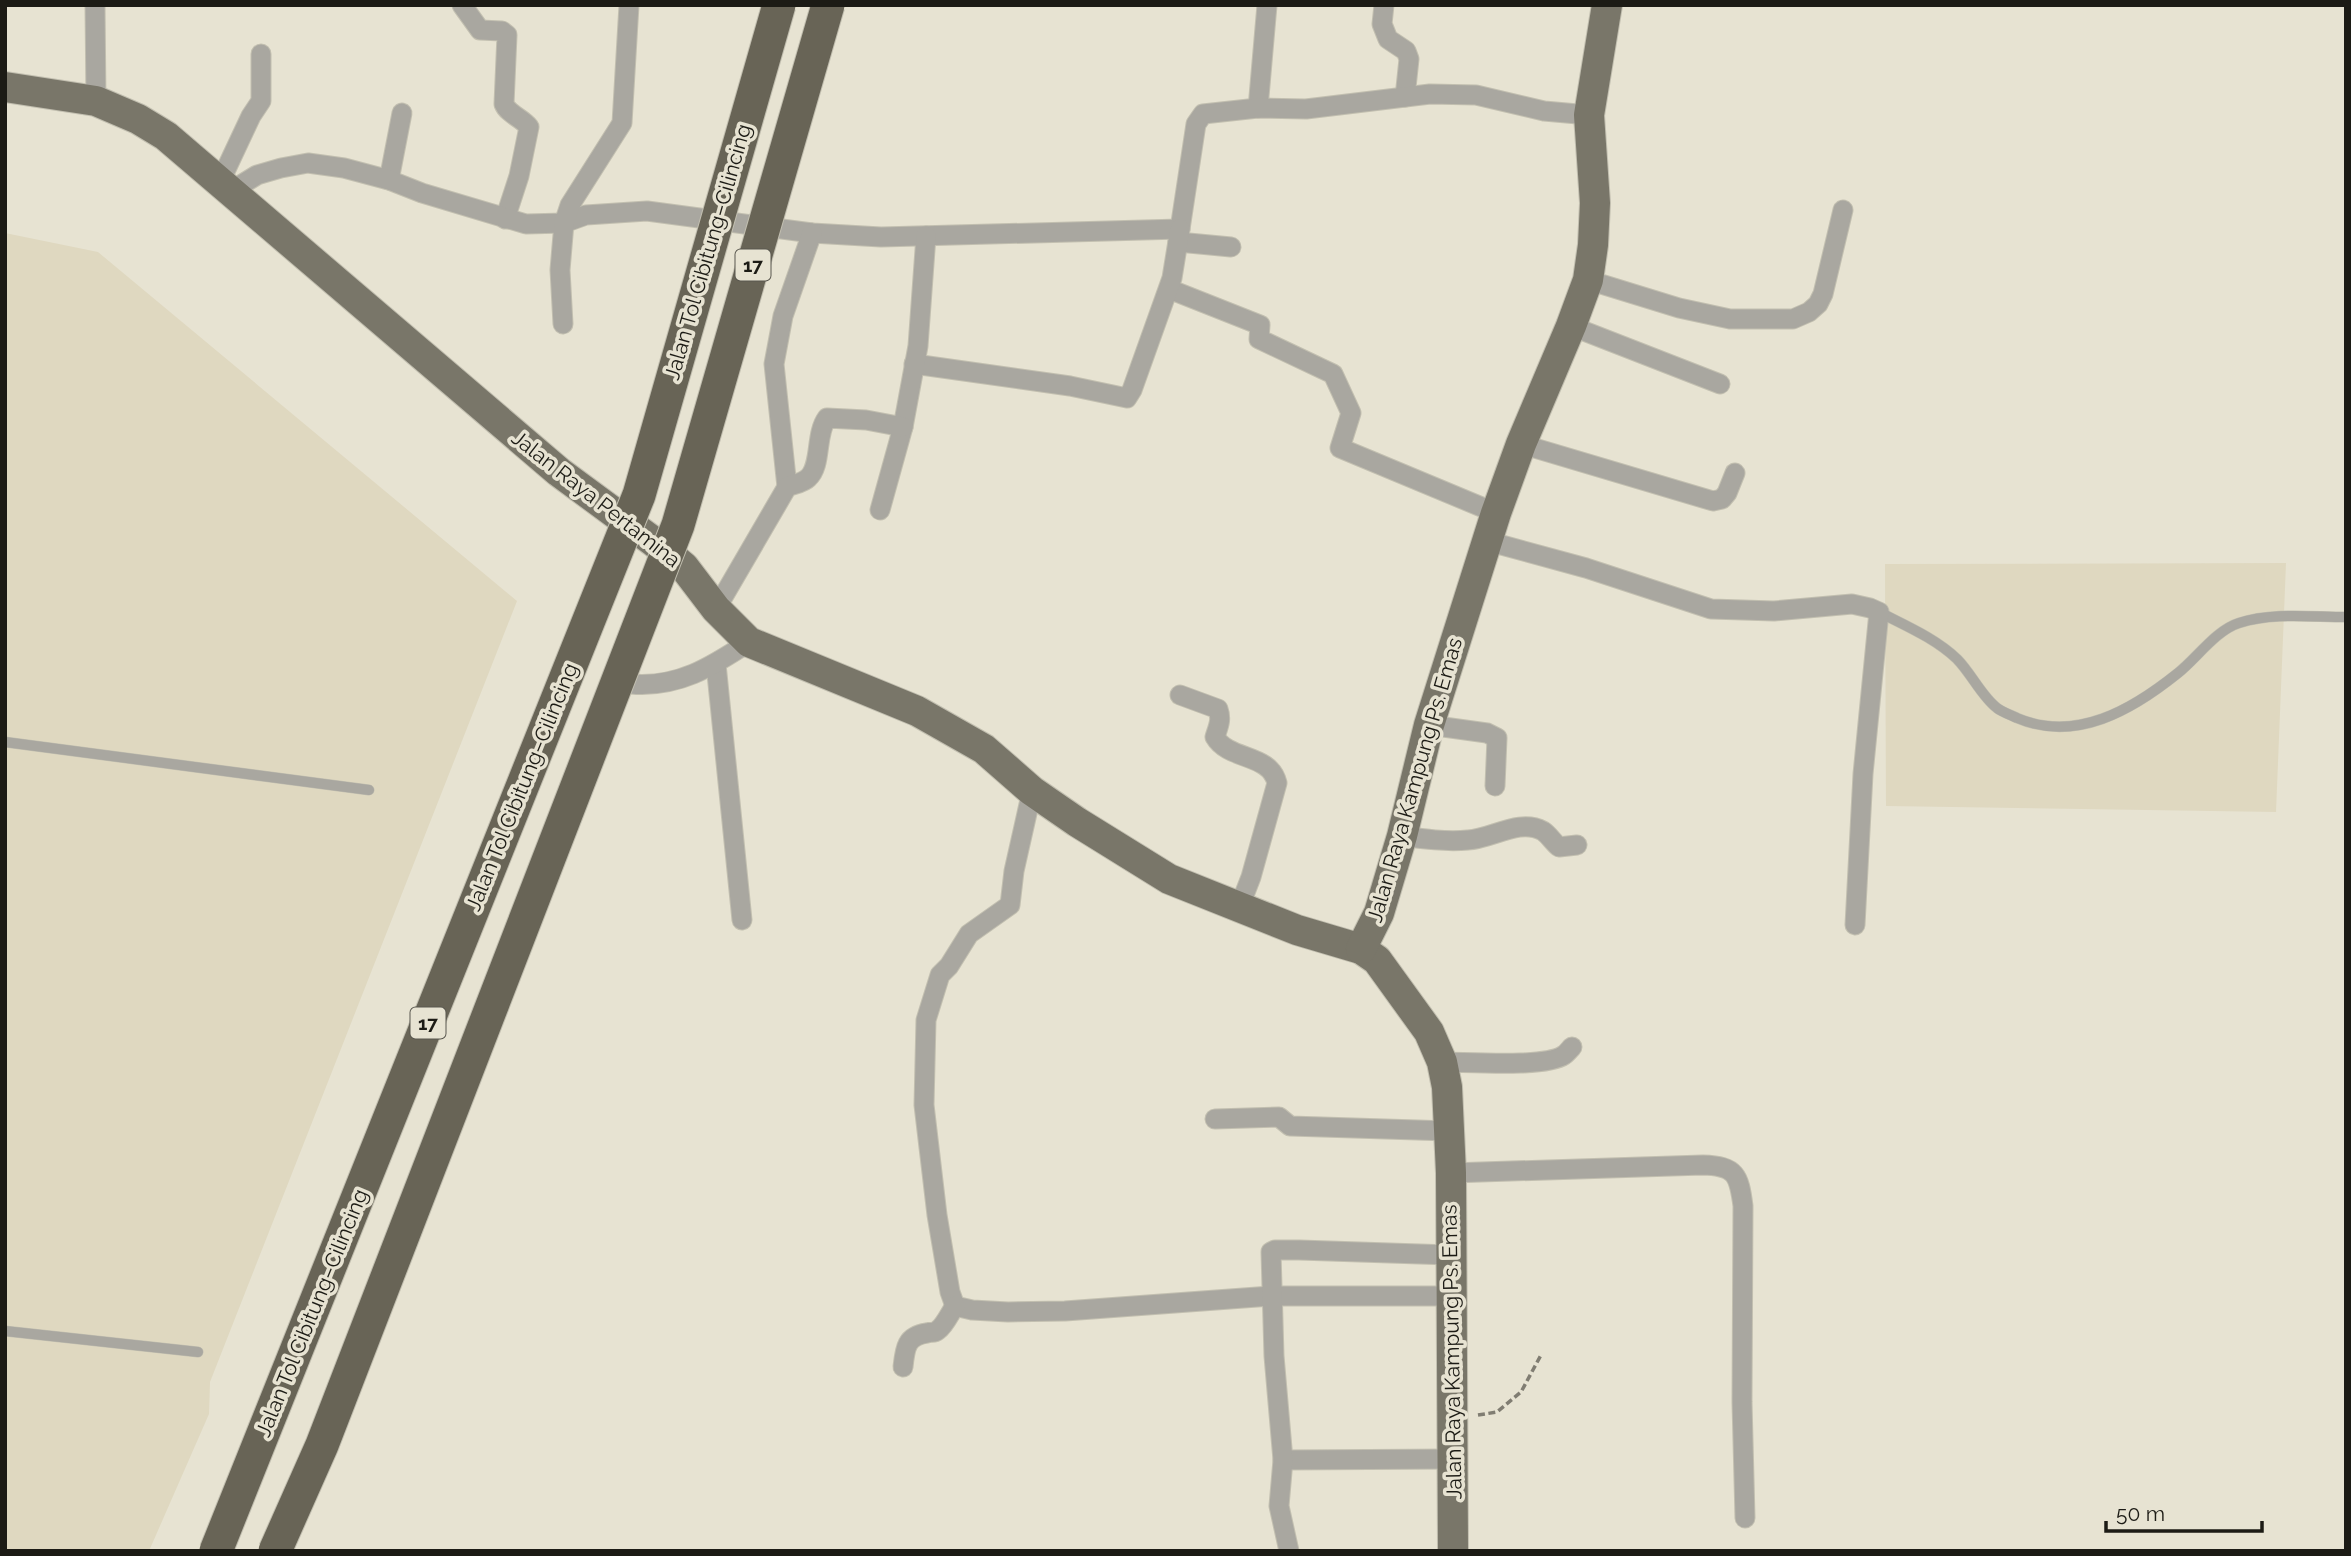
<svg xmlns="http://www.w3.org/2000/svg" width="2351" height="1556" viewBox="0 0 2351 1556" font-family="Raleway,sans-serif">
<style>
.built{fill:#dfd8c0}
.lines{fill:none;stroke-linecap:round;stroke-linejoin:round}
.service-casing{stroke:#c2bfb0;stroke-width:11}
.minor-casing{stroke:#c2bfb0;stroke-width:21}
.primary-casing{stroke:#c2bfb0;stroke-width:32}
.path{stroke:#807d72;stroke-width:3.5;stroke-dasharray:7 3.5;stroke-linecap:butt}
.service{stroke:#a9a7a0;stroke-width:10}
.minor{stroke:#a9a7a0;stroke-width:19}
.primary{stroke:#797669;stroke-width:30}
.motorway-bridge-casing{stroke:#c2bfb0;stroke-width:35;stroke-linecap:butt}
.motorway-bridge{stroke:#686456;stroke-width:33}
.labels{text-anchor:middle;stroke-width:7;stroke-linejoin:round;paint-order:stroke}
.shield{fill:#e7e3d2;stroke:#59574e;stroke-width:2}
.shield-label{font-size:19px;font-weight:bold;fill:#1c1b15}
.street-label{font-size:21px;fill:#1c1b15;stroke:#e7e3d2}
</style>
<rect width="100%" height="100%" fill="#e7e3d2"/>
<g class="built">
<polygon points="5,233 98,252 517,601 210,1382 209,1414 149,1551 5,1551"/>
<polygon points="2286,563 2276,812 1886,806 1885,564"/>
</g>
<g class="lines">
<defs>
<g id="service">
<path d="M1879 612C1906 626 1935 638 1957 659 1971 673 1982 697 1997 708 2002 712 2011 715 2017 718 2076 743 2132 710 2178 673 2196 659 2216 630 2239 623 2273 612 2311 617 2346 617"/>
<polyline points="5,742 369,790"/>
<polyline points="5,1331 198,1352"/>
</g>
<g id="minor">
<polyline points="95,5 96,101"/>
<path d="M462 5 480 30 502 31 507 35 504 104C508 114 522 118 529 127L519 176 505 219"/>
<polyline points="1384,5 1382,24 1388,39 1406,51 1409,59 1405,97"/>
<polyline points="1258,108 1267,5"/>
<polyline points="389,180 402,113"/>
<polyline points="220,182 251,116 261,101 261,54"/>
<polyline points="231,191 257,175 281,168 308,163 344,168 389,180 422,193 526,224 564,223 586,215 647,211 812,233 881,237 1180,229 1196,124 1203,114 1258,108 1306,109 1430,94 1476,95 1544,111 1589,115"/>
<polyline points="1178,242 1231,247"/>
<polyline points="1588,280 1679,308 1730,319 1793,319 1809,312 1818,304 1823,294 1843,210"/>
<polyline points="1169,289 1260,325 1259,339 1333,374 1351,413 1340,448 1496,513"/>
<polyline points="563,324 560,270 564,223 570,205 622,123 629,5"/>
<polyline points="1571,326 1720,384"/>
<polyline points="914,364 1070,386 1127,398 1132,390 1172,278 1180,229"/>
<polyline points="1521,444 1713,501 1722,499 1727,493 1735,473"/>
<polyline points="787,487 774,364 783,316 812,233"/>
<polyline points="880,510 903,427 918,346 926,236"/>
<polyline points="1487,541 1586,568 1711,609 1774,611 1852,604 1870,608 1879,612 1863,774 1855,925"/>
<path d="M716 609 787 487C794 484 803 483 808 478 822 466 815 434 827 418L866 420 903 427"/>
<polyline points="716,664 742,920"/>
<path d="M631 684C678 688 711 667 749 642"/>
<path d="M1180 695 1218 709C1222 720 1218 727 1215 737 1229 761 1270 753 1277 783L1251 877 1239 908"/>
<polyline points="1429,725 1487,733 1497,738 1495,786"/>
<polyline points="1032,791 1014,871 1010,905 969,934 949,966 940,975 926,1020 924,1105 937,1215 950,1292 955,1306 972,1310 1008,1312 1065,1311 1271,1296 1451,1296"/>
<path d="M1402 836C1424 839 1446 842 1468 840 1492 839 1519 818 1543 831 1549 835 1553 842 1559 847L1577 845"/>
<path d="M1442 1062C1468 1062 1545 1068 1564 1055 1566 1054 1570 1049 1572 1047"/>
<polyline points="1215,1119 1279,1117 1290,1126 1449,1131"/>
<path d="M1451 1173 1703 1165C1736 1166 1739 1175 1743 1206L1742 1402 1745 1518"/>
<path d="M903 1367C905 1348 906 1336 927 1333 933 1331 933 1334 938 1330 945 1325 950 1313 955 1306"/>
<polyline points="1283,1460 1454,1459"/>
<polyline points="1289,1551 1279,1506 1283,1460 1274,1356 1271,1252 1275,1250 1299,1250 1450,1255"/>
</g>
<g id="primary">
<polyline points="5,87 96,101 138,119 166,136 559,472 654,542 684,567 716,609 749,642 917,711 984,749 1032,791 1077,822 1169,879 1297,930 1361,949 1377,960 1429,1032 1442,1062 1447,1087 1451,1173 1453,1551"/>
<polyline points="1361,949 1379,913 1402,836 1429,725 1496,513 1521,444 1571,326 1588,280 1593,245 1595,203 1589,115 1607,5"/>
</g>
</defs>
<use href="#service" class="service-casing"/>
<use href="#minor" class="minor-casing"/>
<use href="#primary" class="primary-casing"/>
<polyline class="path" points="1478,1415 1497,1412 1521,1392 1541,1355"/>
<use href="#service" class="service"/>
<use href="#minor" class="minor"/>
<use href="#primary" class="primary"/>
<defs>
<g id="motorway-bridge">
<polyline points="216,1551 639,495 779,5"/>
<polyline points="275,1551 322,1445 678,525 828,5"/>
</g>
</defs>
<use href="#motorway-bridge" class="motorway-bridge-casing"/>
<use href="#motorway-bridge" class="motorway-bridge"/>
</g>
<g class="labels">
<g class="shield">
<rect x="735.5" y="249.5" width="35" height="31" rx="5"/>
<rect x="410.5" y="1007.5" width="35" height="31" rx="5"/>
</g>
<g class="shield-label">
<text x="753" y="272">17</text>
<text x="428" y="1030">17</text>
</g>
<g class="street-label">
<text transform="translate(708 252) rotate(-74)" y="7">Jalan Tol Cibitung–Cilincing</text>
<text transform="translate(596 499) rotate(38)" y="7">Jalan Raya Pertamina</text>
<text transform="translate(1415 780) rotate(-74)" y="7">Jalan Raya Kampung Ps. Emas</text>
<text transform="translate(522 787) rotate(-68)" y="7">Jalan Tol Cibitung–Cilincing</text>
<text transform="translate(312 1313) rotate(-68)" y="7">Jalan Tol Cibitung–Cilincing</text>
<text transform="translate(1452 1352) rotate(-91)" y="7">Jalan Raya Kampung Ps. Emas</text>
</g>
</g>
<rect width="2351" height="1556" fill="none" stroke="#1c1b15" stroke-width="14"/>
<path d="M2106 1521v10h156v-10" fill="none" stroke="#1c1b15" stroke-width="3.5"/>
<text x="2116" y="1521" font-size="21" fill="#1c1b15" stroke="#e7e3d2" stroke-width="5" paint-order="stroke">50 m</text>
</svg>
